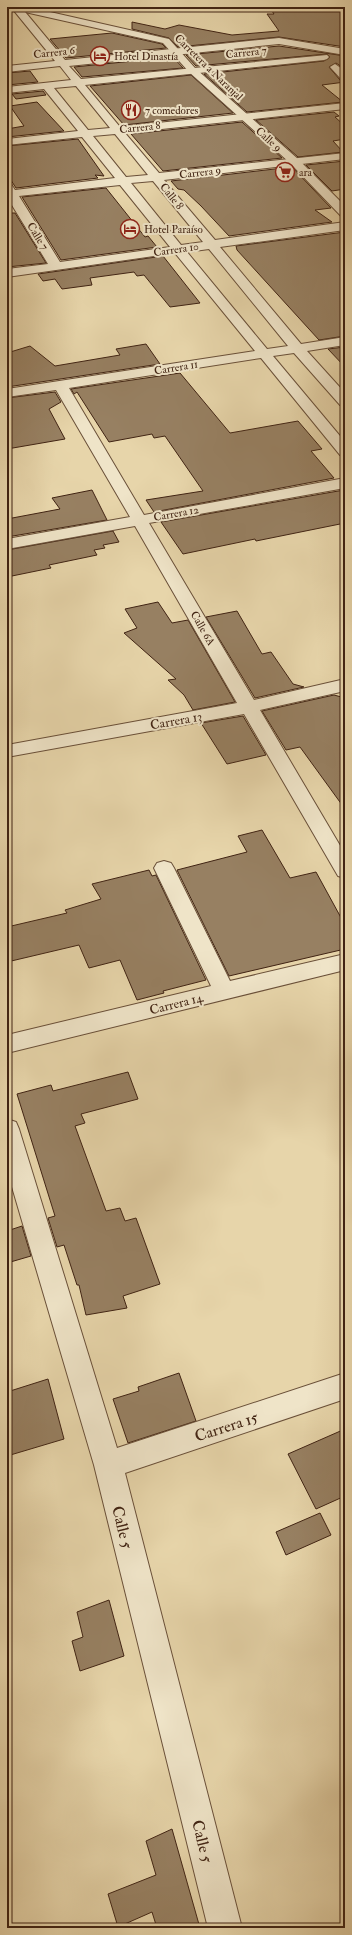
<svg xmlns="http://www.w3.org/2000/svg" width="352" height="1935" viewBox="0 0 352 1935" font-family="'IM FELL Double Pica',serif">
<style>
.building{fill:#978062;stroke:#402313}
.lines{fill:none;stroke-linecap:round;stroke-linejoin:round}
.minor-casing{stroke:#6a5039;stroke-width:2}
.tertiary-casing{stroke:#6a5039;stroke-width:2}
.minor{fill:#efe4c8;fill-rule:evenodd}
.tertiary{fill:#efe4c8;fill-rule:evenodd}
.labels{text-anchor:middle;stroke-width:4;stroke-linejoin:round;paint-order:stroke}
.far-street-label{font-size:11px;fill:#402313;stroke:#efe4c8}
.far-poi-label{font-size:11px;fill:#402313;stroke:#efe4c8;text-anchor:start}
.street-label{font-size:13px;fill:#402313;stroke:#efe4c8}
.near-street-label{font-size:16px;fill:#402313;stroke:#efe4c8}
</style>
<rect width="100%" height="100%" fill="#e7d5aa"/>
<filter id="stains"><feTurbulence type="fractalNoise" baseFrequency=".005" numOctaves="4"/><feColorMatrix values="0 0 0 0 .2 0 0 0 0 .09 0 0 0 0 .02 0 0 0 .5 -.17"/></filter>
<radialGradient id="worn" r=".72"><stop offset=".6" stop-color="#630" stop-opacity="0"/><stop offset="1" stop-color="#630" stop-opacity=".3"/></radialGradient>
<g class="building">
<polygon points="345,7 345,47 279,37 178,47 169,38 132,29 132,22 165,29 179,25 232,35 279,31 267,14 274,14 270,8"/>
<polygon points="112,33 162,44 166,48 66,58 50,39"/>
<polygon points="279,46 345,56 345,69 336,63 329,67 340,80 345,82 322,85 343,102 247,112 204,74 324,61 330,57 327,54 196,66 186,55"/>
<polygon points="173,57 183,68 82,77 74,67"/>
<polygon points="30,71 38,82 7,85 7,73"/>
<polygon points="191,75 233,113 124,125 90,86"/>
<polygon points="43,91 46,95 16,99 12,94"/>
<polygon points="37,102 64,131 7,137 7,129 24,126 10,106"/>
<polygon points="334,112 339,116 335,117 345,126 345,139 333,141 343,152 298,157 256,120"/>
<polygon points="242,122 282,158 163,171 131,134"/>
<polygon points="78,139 104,176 95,175 98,178 16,188 7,174 7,146"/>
<polygon points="345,161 345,189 332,191 306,165"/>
<polygon points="292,167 331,208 315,210 332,222 229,236 201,206 184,190 178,189 171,181"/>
<polygon points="106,188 145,237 148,236 157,247 61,260 22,197"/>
<polygon points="7,213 15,213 46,263 7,267"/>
<polygon points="345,232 345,336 319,340 237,250 236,246"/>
<polygon points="163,256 200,303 170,307 144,275 137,276 134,272 90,278 92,285 62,289 55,279 43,281 38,274"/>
<polygon points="146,344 160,364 7,387 7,353 30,346 55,366 120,355 116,349"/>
<polygon points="345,347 345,367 328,349"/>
<polygon points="180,373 230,433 298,421 322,449 311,451 334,478 154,512 146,500 203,491 165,436 154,438 152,434 109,442 77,392 74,394 71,389"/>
<polygon points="55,392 61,402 49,409 65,439 7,449 7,398"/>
<polygon points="92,490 107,520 7,537 7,519 60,509 52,498"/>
<polygon points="344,490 345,523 256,541 255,539 183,554 161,522"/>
<polygon points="113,531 119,542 103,545 105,548 94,550 97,555 49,565 51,568 7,577 7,550"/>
<polygon points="158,602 172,623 188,620 235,702 193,710 184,695 168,680 176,679 124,633 137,628 125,609"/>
<polygon points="237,611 262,654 271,652 293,684 304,687 255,698 206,617"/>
<polygon points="334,695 345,698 345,809 300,747 286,750 262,711"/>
<polygon points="243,716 266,755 227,764 201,723"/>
<polygon points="262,830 290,878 316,872 345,925 345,949 229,976 177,870 247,852 238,836"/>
<polygon points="149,870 152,876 156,875 206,980 163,991 164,993 137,1000 120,960 89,968 79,945 7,962 7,927 67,913 65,910 101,899 92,884"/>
<polygon points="128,1072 138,1099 81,1114 85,1123 75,1126 106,1211 120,1208 125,1221 136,1218 160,1284 123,1296 127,1308 86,1315 79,1285 77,1285 64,1245 57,1247 48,1218 55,1216 17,1094 51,1085 53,1091"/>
<polygon points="22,1226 31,1256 7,1263 7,1231"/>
<polygon points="179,1373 196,1421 128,1443 113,1399 139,1391 138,1387"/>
<polygon points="48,1379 64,1439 7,1456 7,1392"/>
<polygon points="345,1429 345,1496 316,1509 288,1454"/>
<polygon points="320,1513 331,1535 286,1555 276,1532"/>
<polygon points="109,1600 124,1656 80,1671 72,1641 83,1637 77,1612"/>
<polygon points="172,1829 200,1928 157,1928 152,1912 118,1927 108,1894 156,1875 146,1841"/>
</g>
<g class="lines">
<defs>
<g id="minor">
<path d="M11 7H21L65 60 279 38 345 49V55L279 44 69 66 81 79 327 55 329 57 327 59 324 60 85 85 120 127 345 103V109L125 133 159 173 345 153V159L164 180 215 240 345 222V230L220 247 301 344 345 337V345L307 351 345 393V406L340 405 294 353 273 356 345 442V457L340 455 261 358 69 388 144 515 345 478V488L149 523 254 700 345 679V691L260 710 345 854V878L338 876 244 714 7 757V745L237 703 135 526 7 549V539L130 517 56 390 7 397V389L255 351 175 253 7 277V269L48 264 7 197V183L11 184 15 190 115 178 82 137 7 145V139L78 131 44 89 7 93V87L71 80 60 66 7 72V66L55 61ZM76 86 110 128 88 130 54 88ZM115 134 148 175 126 177 93 136ZM153 181 203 242 181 245 131 183ZM120 185 170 247 60 262 19 196ZM209 249 288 346 267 349 187 252Z"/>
<polygon points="335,64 345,71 345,80 341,79 330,67"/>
<polygon points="164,861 171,863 174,868 230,981 345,954 345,970 7,1053 7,1035 211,986 154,868 157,863"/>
<polygon points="7,1119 16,1122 19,1129 117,1448 345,1373 345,1399 125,1473 242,1928 208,1928 94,1465 7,1170"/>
</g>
<polygon id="tertiary" points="11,7 28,7 169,39 195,68 298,159 345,206 345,217 341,216 290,163 189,72 163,43 16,10"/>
</defs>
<use href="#minor" class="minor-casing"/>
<use href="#tertiary" class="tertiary-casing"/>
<use href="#minor" class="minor"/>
<use href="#tertiary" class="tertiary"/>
</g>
<defs>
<symbol id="hotel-ring" viewBox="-11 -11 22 22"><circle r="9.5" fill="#efe4c8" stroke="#8f2418" stroke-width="1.5"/><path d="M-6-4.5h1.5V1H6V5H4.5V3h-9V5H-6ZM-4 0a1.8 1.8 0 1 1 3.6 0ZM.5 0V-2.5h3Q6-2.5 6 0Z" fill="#8f2418"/></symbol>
<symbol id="restaurant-ring" viewBox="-11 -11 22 22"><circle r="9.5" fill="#efe4c8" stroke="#8f2418" stroke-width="1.5"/><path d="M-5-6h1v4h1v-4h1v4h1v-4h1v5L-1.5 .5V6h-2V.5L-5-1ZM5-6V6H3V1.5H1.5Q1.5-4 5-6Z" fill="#8f2418"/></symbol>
<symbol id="supermarket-ring" viewBox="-11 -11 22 22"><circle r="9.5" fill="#efe4c8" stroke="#8f2418" stroke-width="1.5"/><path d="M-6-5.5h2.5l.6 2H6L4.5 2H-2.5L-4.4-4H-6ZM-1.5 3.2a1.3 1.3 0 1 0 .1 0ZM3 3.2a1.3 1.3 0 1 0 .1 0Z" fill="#8f2418"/></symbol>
</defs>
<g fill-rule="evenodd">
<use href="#hotel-ring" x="89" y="45" width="22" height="22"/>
<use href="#restaurant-ring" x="120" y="99" width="22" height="22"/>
<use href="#supermarket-ring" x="274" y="161" width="22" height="22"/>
<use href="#hotel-ring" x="119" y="218" width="22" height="22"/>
</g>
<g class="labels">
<g class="far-street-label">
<text transform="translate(54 52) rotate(-6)" y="4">Carrera 6</text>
<text transform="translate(246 52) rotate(-6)" y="4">Carrera 7</text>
<text transform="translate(209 67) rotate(44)" y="4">Carretera a Naranjal</text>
<text transform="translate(140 127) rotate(-6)" y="4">Carrera 8</text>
<text transform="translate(269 139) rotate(42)" y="4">Calle 9</text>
<text transform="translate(200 172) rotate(-7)" y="4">Carrera 9</text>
<text transform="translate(172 196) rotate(51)" y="4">Calle 8</text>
<text transform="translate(38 236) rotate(58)" y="4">Calle 7</text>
<text transform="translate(176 249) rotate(-8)" y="4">Carrera 10</text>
<text transform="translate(176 367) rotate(-9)" y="4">Carrera 11</text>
<text transform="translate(176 513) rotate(-10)" y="4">Carrera 12</text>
<text transform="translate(203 628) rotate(60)" y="4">Calle 6A</text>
</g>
<g class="far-poi-label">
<text x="114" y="60">Hotel Dinastía</text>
<text x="145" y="114">7 comedores</text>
<text x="299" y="176">ara</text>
<text x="144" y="233">Hotel Paraíso</text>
</g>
<g class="street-label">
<text transform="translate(176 720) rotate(-10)" y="5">Carrera 13</text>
<text transform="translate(176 1003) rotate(-14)" y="5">Carrera 14</text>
</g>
<g class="near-street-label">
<text transform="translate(226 1426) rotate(-18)" y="6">Carrera 15</text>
<text transform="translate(123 1527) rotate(76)" y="6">Calle 5</text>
<text transform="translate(203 1841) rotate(76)" y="6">Calle 5</text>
</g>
</g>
<rect width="352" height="1935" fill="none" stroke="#e7d5aa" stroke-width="24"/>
<rect x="8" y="8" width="336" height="1919" fill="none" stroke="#402313" stroke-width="2"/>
<rect x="12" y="12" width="328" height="1911" fill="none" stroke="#402313"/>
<rect width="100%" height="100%" filter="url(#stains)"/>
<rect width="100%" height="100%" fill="url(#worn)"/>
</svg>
